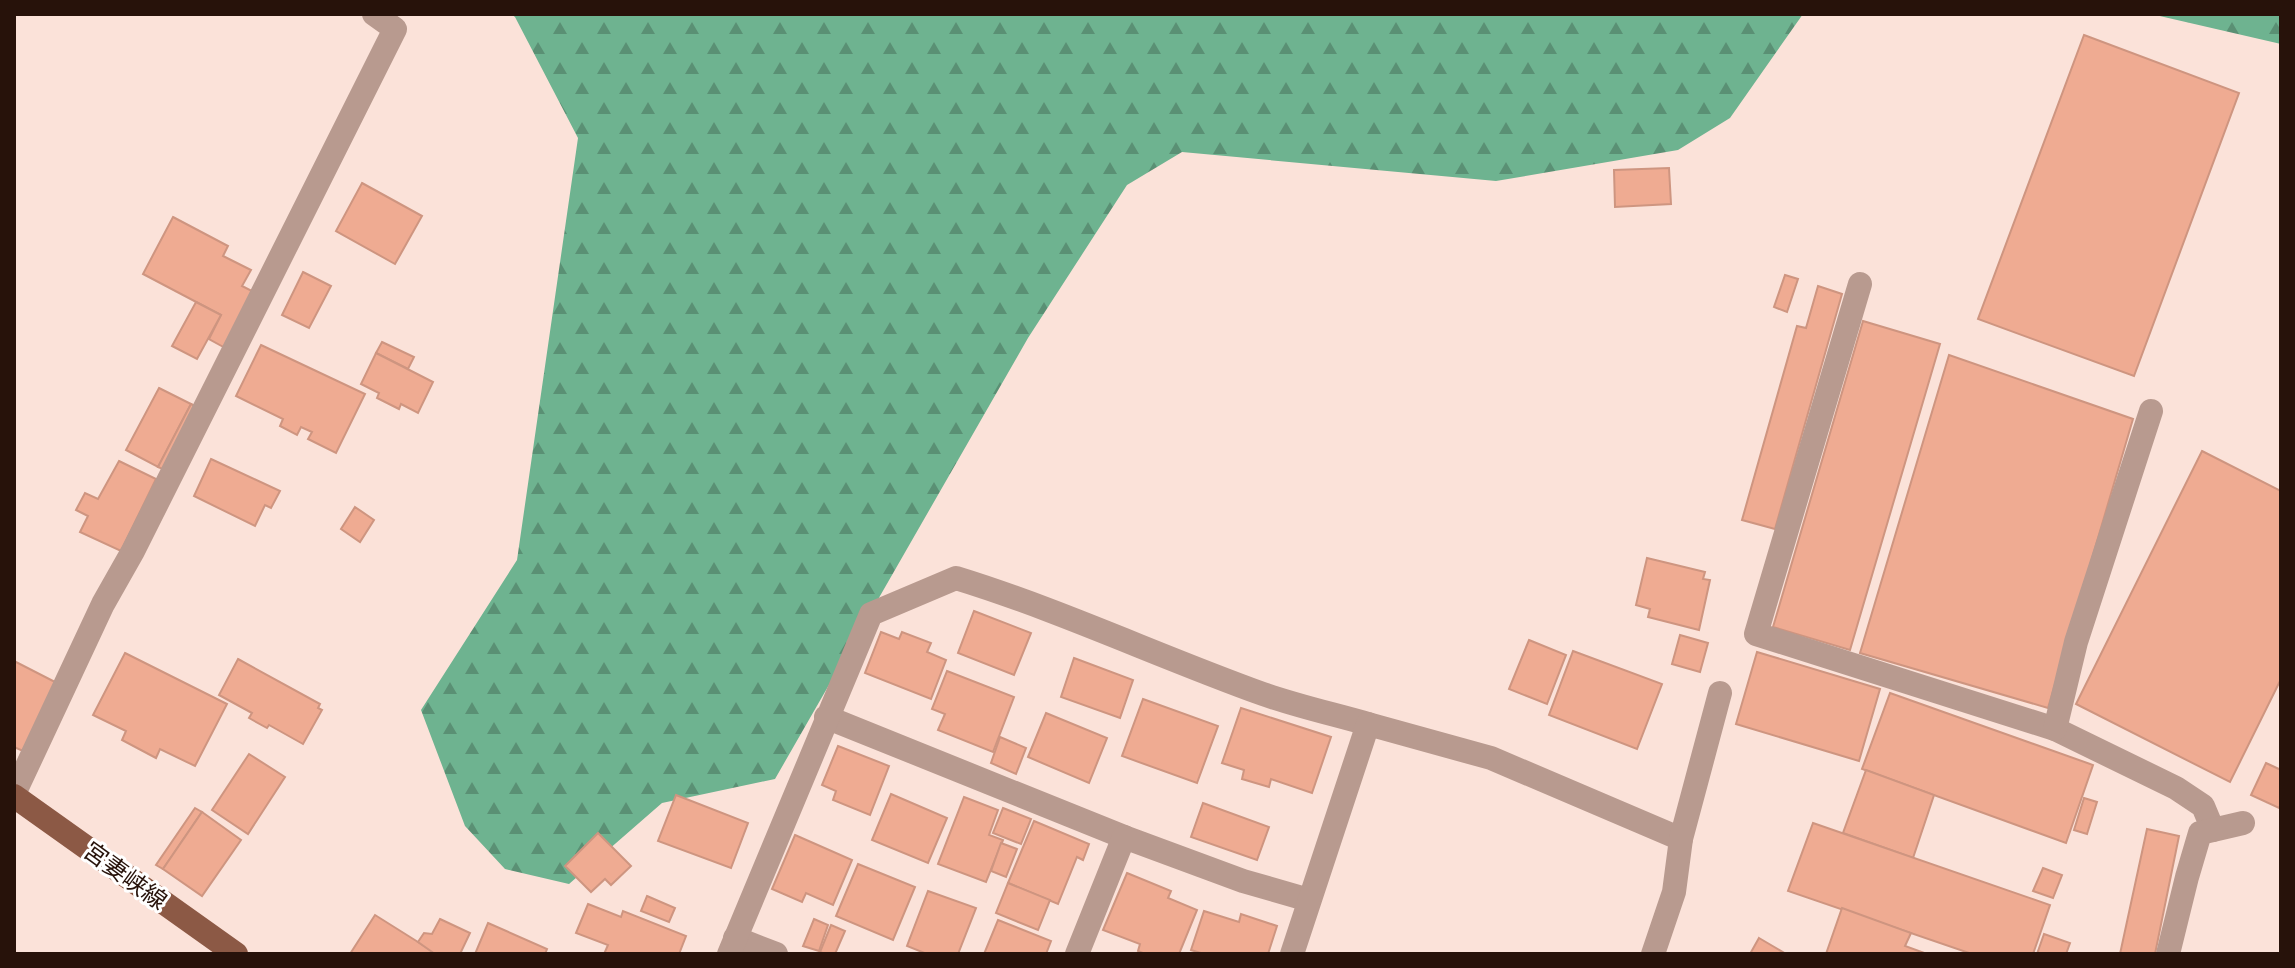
<svg xmlns="http://www.w3.org/2000/svg" width="2295" height="968" viewBox="0 0 2295 968" font-family="'Nunito Sans','Noto Sans JP',sans-serif">
<style>
.forest{fill:url(#forest-firs)}
.building{fill:#efab92;stroke:#ce9580;stroke-width:2}
.lines{fill:none;stroke-linecap:round;stroke-linejoin:round}
.minor{stroke:#b89a8f;stroke-width:24}
.primary{stroke:#8c5945;stroke-width:24}
.labels{text-anchor:middle;stroke-width:6;stroke-linejoin:round;paint-order:stroke}
.street-label{font-size:24px;fill:#27120a;stroke:#fff}
</style>
<defs>
<pattern id="forest-firs" width="22" height="20" patternUnits="userSpaceOnUse" patternTransform="scale(2)"><rect width="22" height="20" fill="#6eb390"/><path d="M5 1l3.5 6h-7zM16 11l3.5 6h-7z" fill="#5a9074"/></pattern>
</defs>
<rect width="100%" height="100%" fill="#fbe2d9"/>
<g class="forest">
<polygon points="511,14 1803,14 1730,118 1678,150 1496,181 1182,152 1127,185 1028,338 775,779 662,803 569,884 505,869 465,826 421,710 517,560 578,138 515,17"/>
<polygon points="2151,14 2281,14 2281,44"/>
</g>
<g class="building">
<polygon points="2084,35 2239,93 2134,376 1978,319"/>
<polygon points="1669,168 1671,204 1615,207 1614,170"/>
<polygon points="362,183 422,216 395,264 336,231"/>
<polygon points="173,217 228,246 223,256 251,270 242,286 256,293 227,349 209,339 221,315 143,274"/>
<polygon points="303,272 331,286 309,328 282,315"/>
<polygon points="1785,275 1798,279 1787,312 1774,307"/>
<polygon points="1818,286 1842,294 1775,529 1742,520 1797,326 1806,328"/>
<polygon points="196,302 221,315 197,359 172,346"/>
<polygon points="1863,321 1940,344 1850,650 1773,627"/>
<polygon points="382,342 414,357 408,369 376,353"/>
<polygon points="261,345 365,394 336,453 308,439 312,432 301,427 297,435 280,426 283,419 236,396"/>
<polygon points="376,353 433,382 418,413 401,404 399,409 377,398 379,393 361,384"/>
<polygon points="1949,355 2133,419 2048,708 1860,653"/>
<polygon points="159,388 191,404 158,467 126,450"/>
<polygon points="191,404 197,407 165,470 158,467"/>
<polygon points="2202,451 2281,491 2281,679 2230,782 2076,704"/>
<polygon points="211,459 280,491 271,508 265,505 255,526 194,496"/>
<polygon points="119,461 156,479 121,551 80,532 88,516 76,510 85,493 98,499"/>
<polygon points="355,507 374,520 360,542 341,529"/>
<polygon points="1647,558 1705,572 1703,579 1710,580 1699,630 1648,617 1650,609 1636,605"/>
<polygon points="974,611 1031,633 1014,675 958,653"/>
<polygon points="881,632 899,639 902,632 931,643 927,652 946,660 931,699 865,673"/>
<polygon points="1680,635 1708,643 1700,672 1672,664"/>
<polygon points="1529,640 1566,655 1547,704 1509,689"/>
<polygon points="1573,651 1662,684 1637,749 1549,715"/>
<polygon points="1757,652 1880,689 1859,761 1736,724"/>
<polygon points="125,653 227,704 195,766 160,749 156,758 122,740 126,731 93,715"/>
<polygon points="1074,658 1133,680 1120,718 1061,697"/>
<polygon points="238,659 320,704 318,708 322,710 303,744 269,725 267,728 249,718 252,713 219,695"/>
<polygon points="14,661 57,683 23,751 14,747"/>
<polygon points="947,671 1014,697 993,752 938,730 945,714 932,709"/>
<polygon points="1890,693 2093,765 2066,843 1862,769"/>
<polygon points="1143,699 1218,726 1197,783 1122,756"/>
<polygon points="1241,708 1331,737 1312,793 1271,779 1269,787 1242,779 1244,770 1222,763"/>
<polygon points="1046,713 1107,738 1089,783 1028,757"/>
<polygon points="1000,737 1026,748 1016,774 991,763"/>
<polygon points="838,746 889,766 870,815 833,800 836,791 822,785"/>
<polygon points="249,754 285,777 248,834 212,810"/>
<polygon points="2266,763 2281,770 2281,804 2279,808 2251,795"/>
<polygon points="1866,770 1934,795 1913,858 1843,833"/>
<polygon points="891,794 947,818 928,863 872,840"/>
<polygon points="676,795 748,823 731,868 658,841"/>
<polygon points="964,797 998,810 989,835 1003,840 986,882 938,864"/>
<polygon points="2084,798 2097,802 2087,834 2074,830"/>
<polygon points="1203,803 1269,827 1257,860 1191,837"/>
<polygon points="195,808 202,812 163,869 156,865"/>
<polygon points="1003,808 1031,819 1021,844 993,833"/>
<polygon points="202,812 241,840 202,896 163,869"/>
<polygon points="1034,821 1089,844 1083,860 1077,857 1058,904 1008,883"/>
<polygon points="1813,823 2050,905 2033,954 1972,954 1788,891"/>
<polygon points="2147,829 2179,836 2155,954 2120,954"/>
<polygon points="598,833 631,866 611,885 605,879 591,892 565,866"/>
<polygon points="795,835 852,860 833,905 806,893 802,902 772,889"/>
<polygon points="1001,843 1017,849 1006,877 991,871"/>
<polygon points="858,864 915,887 893,940 836,916"/>
<polygon points="2043,868 2062,875 2053,898 2033,891"/>
<polygon points="1127,873 1171,891 1168,898 1197,910 1179,954 1145,954 1138,951 1140,944 1103,930"/>
<polygon points="1008,883 1050,900 1038,930 996,913"/>
<polygon points="928,891 976,908 958,954 927,954 907,946"/>
<polygon points="647,896 675,908 669,922 641,911"/>
<polygon points="588,904 621,917 623,911 686,936 679,954 604,954 608,945 576,933"/>
<polygon points="1842,908 1911,933 1905,946 1927,954 1826,954"/>
<polygon points="1204,911 1239,922 1241,914 1277,926 1268,954 1204,954 1191,950"/>
<polygon points="375,915 418,942 435,953 350,954"/>
<polygon points="440,919 470,933 460,954 435,954 418,942 424,933 432,934"/>
<polygon points="814,919 828,925 819,951 803,946"/>
<polygon points="998,920 1051,941 1046,954 984,954"/>
<polygon points="488,923 547,949 545,954 475,954"/>
<polygon points="831,925 845,931 835,954 825,954 820,952"/>
<polygon points="2044,934 2070,943 2066,954 2037,954"/>
<polygon points="1759,938 1786,954 1750,954"/>
</g>
<g class="lines">
<g class="minor">
<polyline points="1860,284 1756,634 2055,729 2176,788 2203,806 2213,830"/>
<polyline points="826,717 1124,837"/>
<polyline points="2055,729 2076,642 2151,411"/>
<polyline points="14,794 103,604 133,551 395,29 374,14"/>
<polyline points="735,938 776,954"/>
<path d="M729 954 871 614 956 578C1060 610 1160 657 1263 694 1297 706 1333 714 1368 724"/>
<polyline points="1077,954 1124,837 1243,881 1309,900"/>
<polyline points="1292,954 1368,724 1491,758 1681,839"/>
<polyline points="1653,954 1674,892 1681,839 1720,693"/>
<polyline points="2168,954 2187,877 2200,833 2243,823"/>
</g>
<polyline class="primary" points="14,796 236,954"/>
</g>
<g class="labels">
<g class="street-label">
<text transform="translate(125 876) rotate(36)" y="8">宮妻峡線</text>
</g>
</g>
<rect width="2295" height="968" fill="none" stroke="#27120a" stroke-width="32"/>
</svg>
